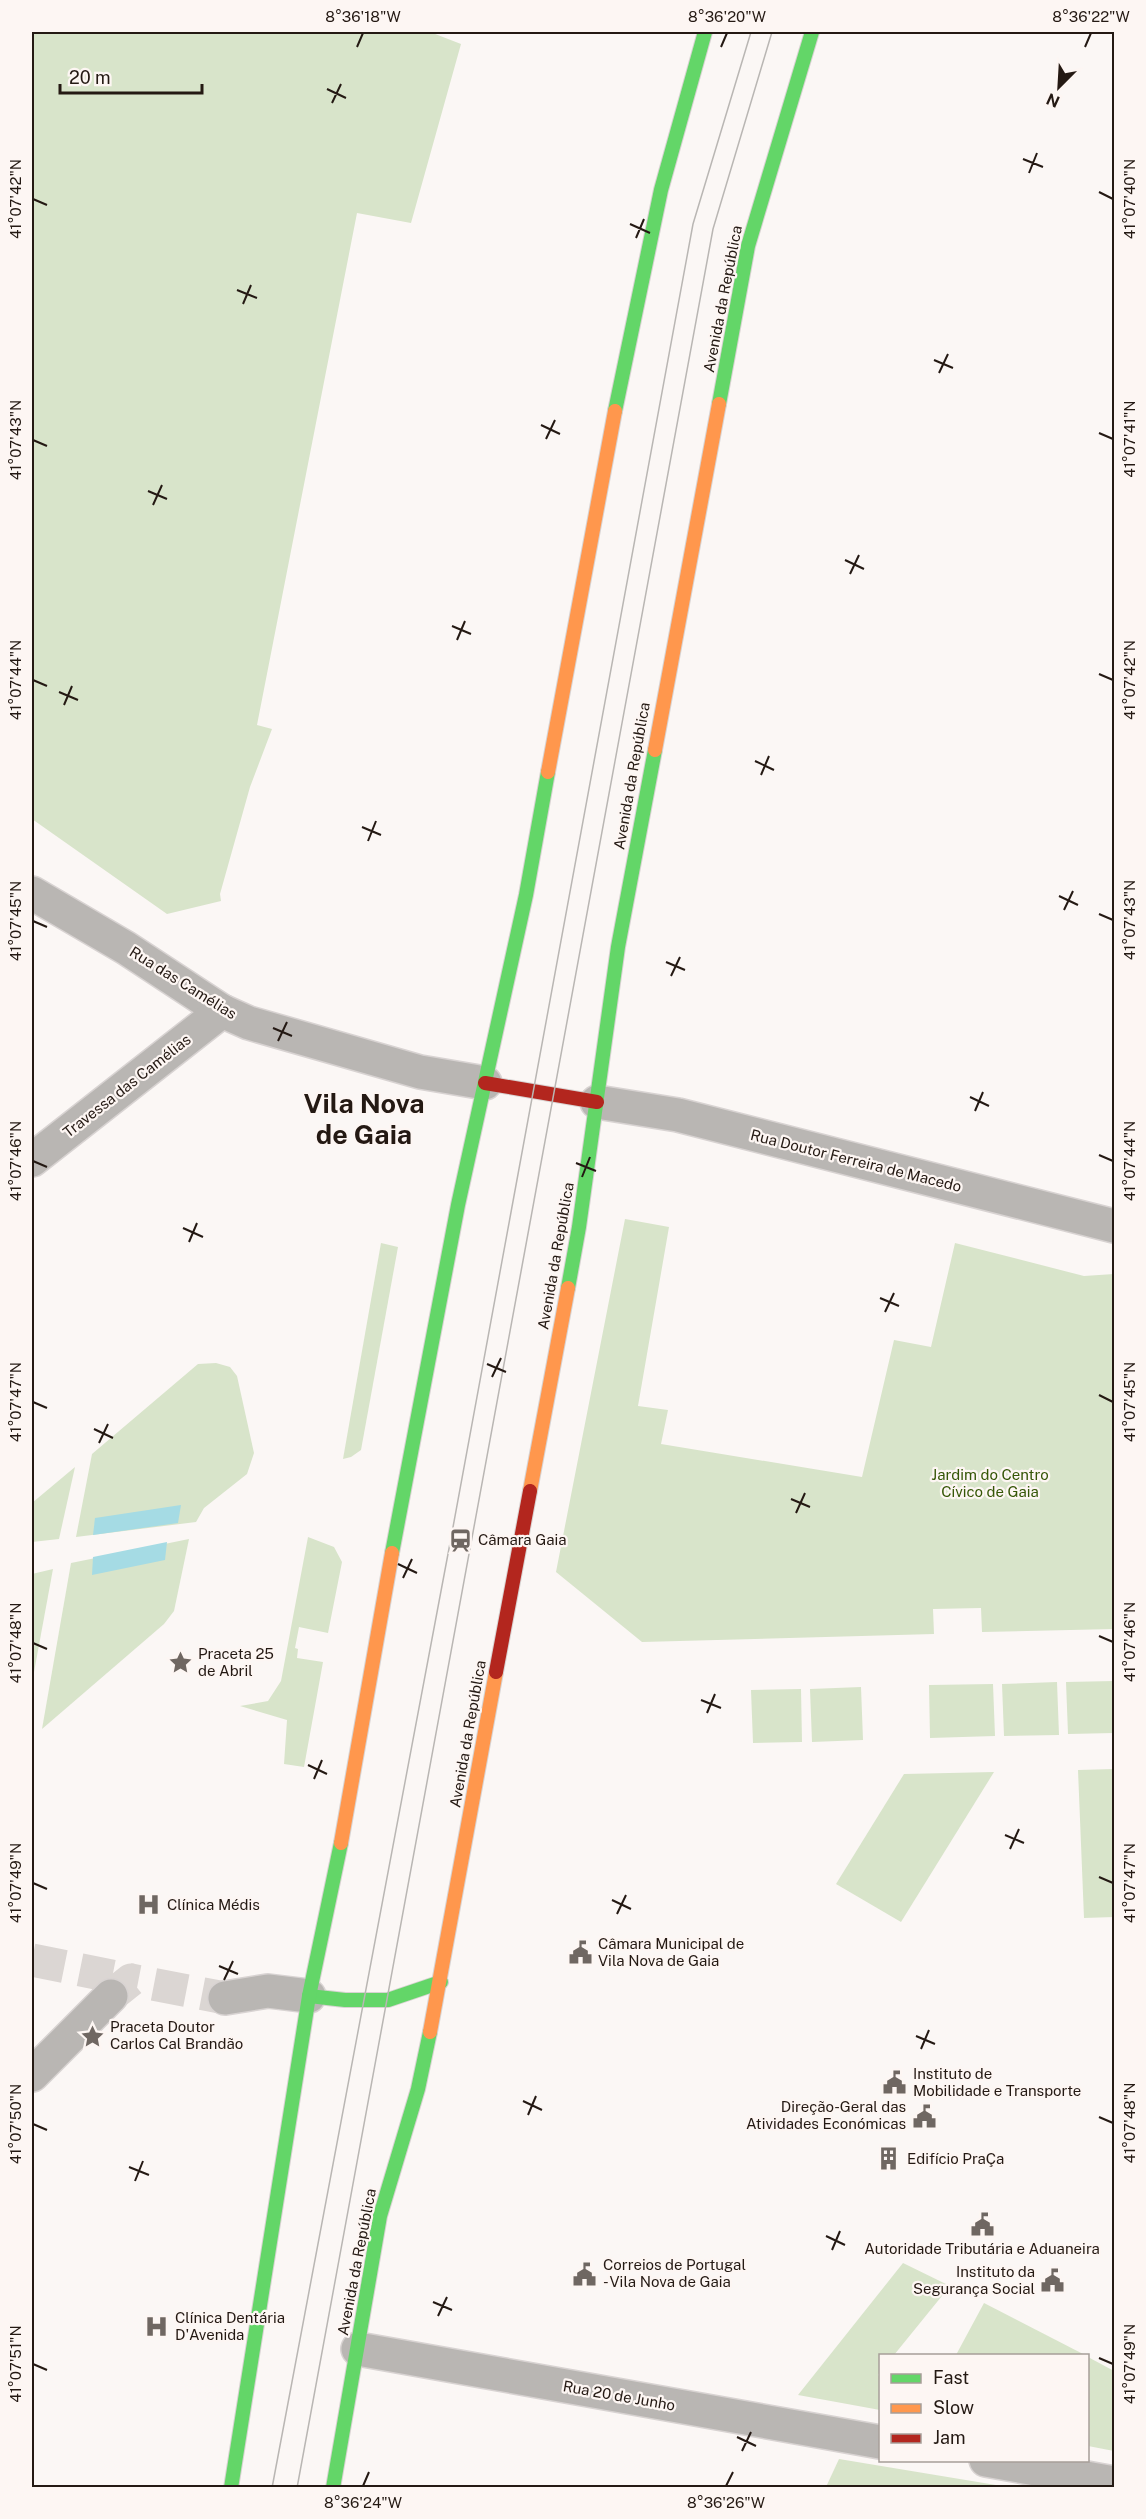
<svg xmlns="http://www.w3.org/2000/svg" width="1146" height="2519" viewBox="0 0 1146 2519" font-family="'Public Sans',sans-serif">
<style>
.green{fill:#d8e4ca}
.water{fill:#a5dbe4}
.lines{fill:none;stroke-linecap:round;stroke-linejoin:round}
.street-tunnel{stroke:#dbd6d3;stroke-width:33;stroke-dasharray:33 16;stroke-linecap:butt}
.street-casing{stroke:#d8d3d2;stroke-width:36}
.fast-casing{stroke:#d8d3d2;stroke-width:16}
.slow-casing{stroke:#d8d3d2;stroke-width:16}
.jam-casing{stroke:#d8d3d2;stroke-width:16}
.street{stroke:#b9b6b3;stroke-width:33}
.fast{stroke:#63d668;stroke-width:14}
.slow{stroke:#ff974d;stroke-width:14}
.jam{stroke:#b3261e;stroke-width:14}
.tram{stroke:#b9b6b3;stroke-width:1.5}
.ticks{fill:none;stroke:#241913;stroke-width:2}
.labels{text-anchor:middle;stroke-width:4.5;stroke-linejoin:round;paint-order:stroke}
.street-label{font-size:15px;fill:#241913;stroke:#fdf6f3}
.park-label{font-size:15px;fill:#355606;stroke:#fdf6f3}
.poi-label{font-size:15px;fill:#241913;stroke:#fdf6f3;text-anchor:start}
.town-label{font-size:27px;font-weight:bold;fill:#241913;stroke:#fdf6f3}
.neatline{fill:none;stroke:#241913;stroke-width:2}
.ticks-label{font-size:15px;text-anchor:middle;fill:#241913}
</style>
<rect width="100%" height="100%" fill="#fbf7f5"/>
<g class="green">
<polygon points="32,32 430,32 461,44 411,223 357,213 257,725 272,729 250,787 220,894 221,901 167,914 32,819"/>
<polygon points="625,1219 669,1227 638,1406 668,1410 661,1444 862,1477 894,1340 931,1347 955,1243 1084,1276 1114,1274 1114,1629 982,1632 981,1608 933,1609 934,1634 642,1642 556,1572"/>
<polygon points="381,1243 398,1247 361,1450 351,1457 343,1459"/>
<polygon points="216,1363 230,1367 237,1376 254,1453 247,1474 204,1508 196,1522 76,1537 92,1454 198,1364"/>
<polygon points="75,1467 59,1539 32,1542 32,1503"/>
<polygon points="308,1537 334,1547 342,1562 328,1633 299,1627 295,1648 298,1649 297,1658 323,1662 304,1767 284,1764 287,1720 240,1706 268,1701 281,1681"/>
<polygon points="189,1539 174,1611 164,1624 42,1729 71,1563"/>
<polygon points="53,1569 32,1683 32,1574"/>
<polygon points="1114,1681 1114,1733 1068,1734 1066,1682"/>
<polygon points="1057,1682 1059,1735 1004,1736 1002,1684"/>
<polygon points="993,1684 995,1736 930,1738 929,1685"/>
<polygon points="861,1687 863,1740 812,1742 810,1689"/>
<polygon points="801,1689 802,1742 753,1743 751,1690"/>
<polygon points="1114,1769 1114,1917 1084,1918 1078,1770"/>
<polygon points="994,1772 901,1922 836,1884 904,1774"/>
<polygon points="903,2263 950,2286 894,2355 880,2356 880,2372 878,2375 880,2377 880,2410 798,2395"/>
<polygon points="984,2303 1085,2355 956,2355"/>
<polygon points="1088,2357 1114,2371 1114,2451 1088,2446"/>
<polygon points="839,2459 1008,2487 826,2487"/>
</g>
<g class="water">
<polygon points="181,1505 178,1523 93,1535 95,1518"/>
<polygon points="167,1542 165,1560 92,1575 93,1557"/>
</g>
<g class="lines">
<g class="street-tunnel">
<polyline points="32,1960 131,1980"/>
<polyline points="111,1996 131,1980 225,1998"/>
</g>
<defs>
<g id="street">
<polyline points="32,893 126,948 222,1011 249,1023 420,1072 485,1083"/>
<polyline points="597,1102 678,1115 1114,1226"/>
<polyline points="32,1160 222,1011"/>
<polyline points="225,1998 268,1991 309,1996"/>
<polyline points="32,2075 111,1996"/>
<polyline points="358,2349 880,2442"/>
<polyline points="986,2460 1114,2483"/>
</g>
<g id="fast">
<polyline points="719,404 748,246 812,32"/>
<polyline points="615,411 661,190 705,32"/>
<polyline points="568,1288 579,1227 618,947 655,750"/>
<polyline points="392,1553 458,1205 526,895 548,772"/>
<polyline points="309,1996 345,2000 388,2000 441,1982"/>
<polyline points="231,2488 309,1996 341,1843"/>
<polyline points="333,2488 380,2216 418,2089 430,2032"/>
</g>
<g id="slow">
<polyline points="655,750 719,404"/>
<polyline points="548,772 615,411"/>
<polyline points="530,1491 568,1288"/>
<polyline points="341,1843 392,1553"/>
<polyline points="430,2032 496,1672"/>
</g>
<g id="jam">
<polyline points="485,1083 597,1102"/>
<polyline points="496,1672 530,1491"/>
</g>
</defs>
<use href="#street" class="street-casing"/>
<use href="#fast" class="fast-casing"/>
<use href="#slow" class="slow-casing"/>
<use href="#jam" class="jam-casing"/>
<use href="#street" class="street"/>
<use href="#fast" class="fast"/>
<use href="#slow" class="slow"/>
<use href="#jam" class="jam"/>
<g class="tram">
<polyline points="272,2488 451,1538 693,224 751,32"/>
<polyline points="297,2488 713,229 772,32"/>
</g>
</g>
<path class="ticks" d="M357 47 363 33M721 47 727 33M1085 47 1091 33M327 89 346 98M332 103 341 84M1023 159 1043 167M1029 173 1037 153M1099 192 1113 199M33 199 47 205M630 224 650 233M636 238 644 219M237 290 257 298M243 304 251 285M934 360 953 368M939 373 948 354M541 425 560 434M1099 433 1113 439M546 439 555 420M33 440 47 446M148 491 167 499M153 505 162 485M845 560 864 569M850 574 859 555M452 626 471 634M457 640 465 621M1099 674 1113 680M33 680 47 686M59 692 78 700M64 705 72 686M755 761 774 770M761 775 769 756M362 827 381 835M368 841 376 821M1059 896 1078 905M1064 910 1073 891M1099 914 1113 920M33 921 47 927M666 962 685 970M671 976 680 957M273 1028 292 1036M278 1041 287 1022M970 1097 989 1106M975 1111 983 1092M1099 1155 1113 1161M33 1161 47 1167M576 1163 596 1171M582 1177 590 1157M183 1228 203 1237M189 1242 197 1223M880 1298 899 1306M885 1312 894 1293M487 1364 506 1372M492 1377 501 1358M1099 1395 1113 1402M33 1402 47 1408M94 1429 113 1438M99 1443 108 1424M791 1499 810 1507M796 1513 805 1493M398 1564 417 1573M403 1578 412 1559M1099 1636 1113 1642M33 1643 47 1649M701 1700 721 1708M707 1713 715 1694M308 1765 327 1774M314 1779 322 1760M1005 1835 1024 1843M1010 1849 1019 1829M1099 1877 1113 1883M33 1883 47 1889M612 1900 631 1909M617 1914 626 1895M219 1966 238 1974M224 1980 233 1961M916 2036 935 2044M921 2049 929 2030M523 2101 542 2110M528 2115 536 2096M1099 2117 1113 2123M33 2124 47 2130M129 2167 149 2175M135 2181 143 2161M826 2236 845 2245M832 2250 840 2231M433 2302 452 2310M438 2316 447 2297M1099 2358 1113 2364M33 2364 47 2370M737 2437 756 2446M742 2451 751 2432M363 2486 369 2472M726 2486 733 2472"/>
<defs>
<symbol id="station-bare" viewBox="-9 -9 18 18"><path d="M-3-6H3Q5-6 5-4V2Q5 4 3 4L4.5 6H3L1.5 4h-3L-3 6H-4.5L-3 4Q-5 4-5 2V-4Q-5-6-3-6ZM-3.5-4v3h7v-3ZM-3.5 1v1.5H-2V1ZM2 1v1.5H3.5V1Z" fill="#6f6762" stroke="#fdf6f3" stroke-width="2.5" paint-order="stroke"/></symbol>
<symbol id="sight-bare" viewBox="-9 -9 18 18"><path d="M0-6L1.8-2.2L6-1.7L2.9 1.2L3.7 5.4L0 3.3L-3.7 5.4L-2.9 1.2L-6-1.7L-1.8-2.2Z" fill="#6f6762" stroke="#fdf6f3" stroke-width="2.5" paint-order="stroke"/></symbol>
<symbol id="hospital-bare" viewBox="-9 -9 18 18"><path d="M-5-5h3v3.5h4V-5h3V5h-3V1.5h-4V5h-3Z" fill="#6f6762" stroke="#fdf6f3" stroke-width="2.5" paint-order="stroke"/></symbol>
<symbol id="civic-bare" viewBox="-9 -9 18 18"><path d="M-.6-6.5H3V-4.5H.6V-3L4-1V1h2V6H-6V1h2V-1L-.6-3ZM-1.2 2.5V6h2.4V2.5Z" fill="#6f6762" stroke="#fdf6f3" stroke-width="2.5" paint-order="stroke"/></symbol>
<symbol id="building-bare" viewBox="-9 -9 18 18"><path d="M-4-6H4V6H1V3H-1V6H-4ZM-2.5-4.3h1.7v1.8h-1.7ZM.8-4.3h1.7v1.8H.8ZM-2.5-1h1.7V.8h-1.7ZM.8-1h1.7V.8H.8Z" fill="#6f6762" stroke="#fdf6f3" stroke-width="2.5" paint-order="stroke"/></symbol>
</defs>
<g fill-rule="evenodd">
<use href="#station-bare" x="444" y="1524" width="33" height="33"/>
<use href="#sight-bare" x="164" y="1646" width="33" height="33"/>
<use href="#hospital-bare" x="132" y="1888" width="33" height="33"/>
<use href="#civic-bare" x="564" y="1936" width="33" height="33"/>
<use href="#sight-bare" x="76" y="2020" width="33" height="33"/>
<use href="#civic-bare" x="878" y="2066" width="33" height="33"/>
<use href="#civic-bare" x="908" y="2100" width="33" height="33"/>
<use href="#building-bare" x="872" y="2142" width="33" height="33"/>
<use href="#civic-bare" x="966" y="2208" width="33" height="33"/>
<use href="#civic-bare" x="568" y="2258" width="33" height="33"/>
<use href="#civic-bare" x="1036" y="2264" width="33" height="33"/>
<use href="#hospital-bare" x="140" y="2310" width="33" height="33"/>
</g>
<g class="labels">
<g class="street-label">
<text transform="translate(723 299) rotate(-79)" y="5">Avenida da República</text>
<text transform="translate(632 776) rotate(-80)" y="5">Avenida da República</text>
<text transform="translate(183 983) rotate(32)" y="5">Rua das Camélias</text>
<text transform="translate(127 1086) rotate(-38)" y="5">Travessa das Camélias</text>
<text transform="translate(856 1161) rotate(14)" y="5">Rua Doutor Ferreira de Macedo</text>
<text transform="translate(556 1256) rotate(-80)" y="5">Avenida da República</text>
<text transform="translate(468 1734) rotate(-80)" y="5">Avenida da República</text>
<text transform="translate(357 2262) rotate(-79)" y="5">Avenida da República</text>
<text transform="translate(619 2396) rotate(10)" y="5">Rua 20 de Junho</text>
</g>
<g class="park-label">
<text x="990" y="1480">Jardim do Centro<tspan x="990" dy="17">Cívico de Gaia</tspan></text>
</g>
<g class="poi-label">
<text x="478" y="1545">Câmara Gaia</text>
<text x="198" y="1659">Praceta 25<tspan x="198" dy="17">de Abril</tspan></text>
<text x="167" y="1910">Clínica Médis</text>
<text x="598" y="1949">Câmara Municipal de<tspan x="598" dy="17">Vila Nova de Gaia</tspan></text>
<text x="110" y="2032">Praceta Doutor<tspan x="110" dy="17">Carlos Cal Brandão</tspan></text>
<text x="913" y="2079">Instituto de<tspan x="913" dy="17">Mobilidade e Transporte</tspan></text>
<text x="906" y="2112" text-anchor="end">Direção-Geral das<tspan x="906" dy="17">Atividades Económicas</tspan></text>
<text x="907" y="2164">Edifício PraÇa</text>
<text x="982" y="2254" text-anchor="middle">Autoridade Tributária e Aduaneira</text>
<text x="603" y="2270">Correios de Portugal<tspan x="603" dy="17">- Vila Nova de Gaia</tspan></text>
<text x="1035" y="2277" text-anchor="end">Instituto da<tspan x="1035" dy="17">Segurança Social</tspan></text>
<text x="175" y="2323">Clínica Dentária<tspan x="175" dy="17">D'Avenida</tspan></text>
</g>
<g class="town-label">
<text x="364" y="1113">Vila Nova<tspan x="364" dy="31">de Gaia</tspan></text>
</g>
</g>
<rect width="1146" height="2519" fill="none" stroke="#fdf6f3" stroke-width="66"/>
<rect x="879" y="2354" width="210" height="108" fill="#fdf6f3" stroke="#a69e99" stroke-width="1.5"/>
<rect x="891" y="2374" width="30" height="9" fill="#63d668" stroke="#a69e99" stroke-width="1.5"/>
<text x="933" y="2384" font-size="18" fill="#241913">Fast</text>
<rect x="891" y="2404" width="30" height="9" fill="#ff974d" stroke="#a69e99" stroke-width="1.5"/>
<text x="933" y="2414" font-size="18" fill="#241913">Slow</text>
<rect x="891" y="2434" width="30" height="9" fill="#b3261e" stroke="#a69e99" stroke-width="1.5"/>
<text x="933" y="2444" font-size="18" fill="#241913">Jam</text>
<g transform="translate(1059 87) rotate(204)" stroke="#fdf6f3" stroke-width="4.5" paint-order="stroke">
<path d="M0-4.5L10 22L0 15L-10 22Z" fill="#241913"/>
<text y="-9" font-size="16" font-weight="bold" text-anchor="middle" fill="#241913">N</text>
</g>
<path d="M60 84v9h142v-9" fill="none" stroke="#241913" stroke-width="3"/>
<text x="69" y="84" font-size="18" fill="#241913" stroke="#fdf6f3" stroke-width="4.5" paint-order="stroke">20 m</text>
<rect x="33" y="33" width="1080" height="2453" class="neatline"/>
<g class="ticks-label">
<text x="363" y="22">8°36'18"W</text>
<text x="727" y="22">8°36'20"W</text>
<text x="1091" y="22">8°36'22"W</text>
<text transform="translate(1130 199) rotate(-90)" y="5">41°07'40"N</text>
<text transform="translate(16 199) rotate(-90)" y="5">41°07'42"N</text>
<text transform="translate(1130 439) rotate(-90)" y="5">41°07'41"N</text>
<text transform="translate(16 440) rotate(-90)" y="5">41°07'43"N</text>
<text transform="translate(1130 680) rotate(-90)" y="5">41°07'42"N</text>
<text transform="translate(16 680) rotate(-90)" y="5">41°07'44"N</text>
<text transform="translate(1130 920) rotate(-90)" y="5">41°07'43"N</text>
<text transform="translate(16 921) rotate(-90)" y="5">41°07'45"N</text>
<text transform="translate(1130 1161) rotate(-90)" y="5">41°07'44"N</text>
<text transform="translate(16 1161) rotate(-90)" y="5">41°07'46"N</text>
<text transform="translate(1130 1402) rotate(-90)" y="5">41°07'45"N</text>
<text transform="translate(16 1402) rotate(-90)" y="5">41°07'47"N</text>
<text transform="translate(1130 1642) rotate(-90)" y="5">41°07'46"N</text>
<text transform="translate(16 1643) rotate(-90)" y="5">41°07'48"N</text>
<text transform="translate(1130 1883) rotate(-90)" y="5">41°07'47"N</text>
<text transform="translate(16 1883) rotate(-90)" y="5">41°07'49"N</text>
<text transform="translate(1130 2123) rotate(-90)" y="5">41°07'48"N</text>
<text transform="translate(16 2124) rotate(-90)" y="5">41°07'50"N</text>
<text transform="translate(1130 2364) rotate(-90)" y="5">41°07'49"N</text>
<text transform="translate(16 2364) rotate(-90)" y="5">41°07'51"N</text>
<text x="363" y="2508">8°36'24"W</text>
<text x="726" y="2508">8°36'26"W</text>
</g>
</svg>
